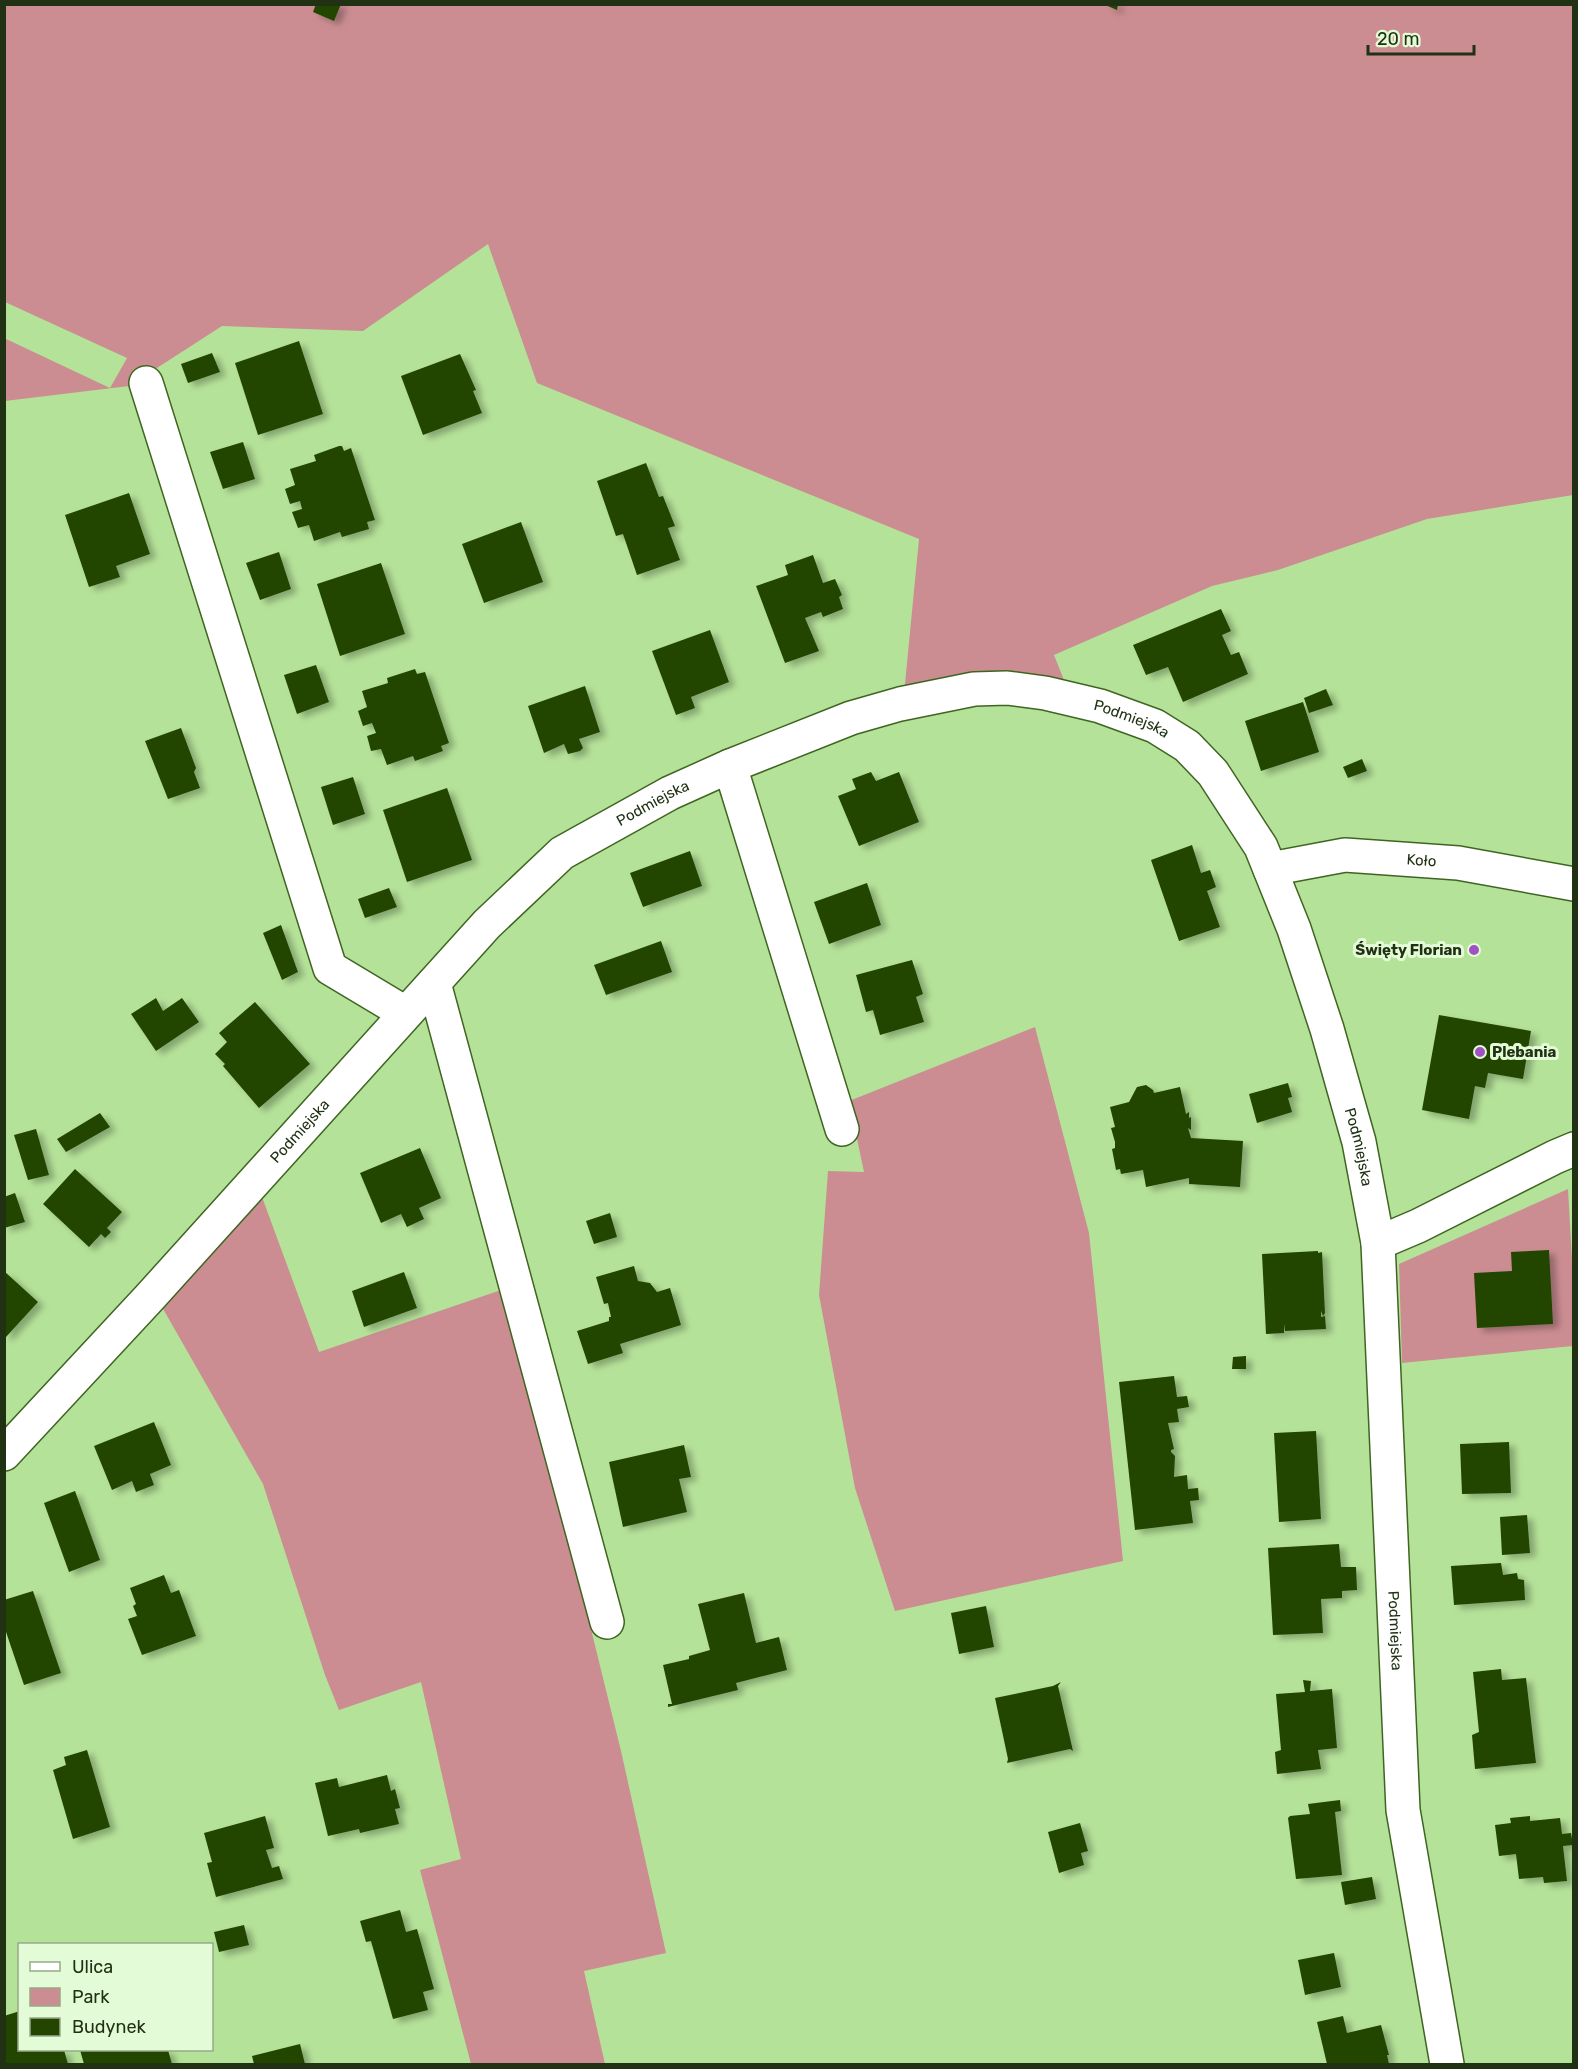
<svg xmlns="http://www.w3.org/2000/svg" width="1578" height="2069" viewBox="0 0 1578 2069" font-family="Rubik,sans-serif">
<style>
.green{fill:#cb8d92}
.building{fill:#234500;filter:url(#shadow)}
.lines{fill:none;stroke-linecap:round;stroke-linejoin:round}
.minor-casing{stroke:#3f6521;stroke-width:36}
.minor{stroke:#fff;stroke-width:33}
.poi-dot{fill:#a052c4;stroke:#e4fbd7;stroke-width:2}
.labels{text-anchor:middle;stroke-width:6;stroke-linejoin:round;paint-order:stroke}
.street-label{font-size:15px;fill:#203114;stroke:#e4fbd7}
.poi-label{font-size:15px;font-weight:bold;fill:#203114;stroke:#e4fbd7;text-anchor:end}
</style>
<defs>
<filter id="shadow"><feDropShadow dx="6" dy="4" stdDeviation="3" flood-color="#0004"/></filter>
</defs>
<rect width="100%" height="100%" fill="#b5e299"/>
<g class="green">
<polygon points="5,5 1573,5 1573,495 1427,519 1278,570 1212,586 1054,655 1066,685 979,671 904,694 919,539 537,383 488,244 363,331 222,326 129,386 5,401 4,338 110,388 127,358 5,302"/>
<polygon points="1035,1027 1089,1233 1123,1561 895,1611 855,1488 819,1295 828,1171 864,1172 849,1101"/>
<polygon points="1568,1189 1573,1277 1573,1346 1402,1363 1399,1264"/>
<polygon points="262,1197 319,1352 507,1288 621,1751 666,1953 584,1971 605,2064 471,2064 420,1870 461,1859 421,1682 339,1710 325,1675 263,1484 162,1307"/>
</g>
<g class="building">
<polygon points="316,4 341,4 334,21 313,12"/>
<polygon points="1103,4 1118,4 1117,10"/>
<polygon points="299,341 323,414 258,435 235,363"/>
<polygon points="212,353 220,372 188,383 181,364"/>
<polygon points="460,354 476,390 473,391 482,413 423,435 401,376"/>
<polygon points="243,442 255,479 223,489 210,452"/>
<polygon points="339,446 342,446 344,451 351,448 375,520 367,522 369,529 342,537 340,532 314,541 309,525 298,528 292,512 302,509 300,501 290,504 285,489 295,485 290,469 316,461 314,455"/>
<polygon points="646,463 659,497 663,496 675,526 668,528 680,560 637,575 623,534 616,536 597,481"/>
<polygon points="129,493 150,554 116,566 120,577 89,587 65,515"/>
<polygon points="521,522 543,582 484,603 462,544"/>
<polygon points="279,552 291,589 260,600 246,563"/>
<polygon points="813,555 823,583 835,579 842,595 839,597 843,609 823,617 821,612 805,618 819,651 785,663 756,586 788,575 785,565"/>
<polygon points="381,563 405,634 340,656 317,584"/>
<polygon points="1221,609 1231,631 1222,635 1231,655 1239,652 1248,674 1183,702 1168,667 1146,675 1133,645"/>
<polygon points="710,630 729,682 691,697 695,708 676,715 652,651"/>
<polygon points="316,665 329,702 297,714 284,675"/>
<polygon points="415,669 417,674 425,672 449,743 441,746 443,751 415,761 413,756 387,765 381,749 371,751 367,736 376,733 372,723 363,726 358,711 367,707 362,691 388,683 387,678"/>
<polygon points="585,686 600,732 579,739 583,748 580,751 568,754 564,744 544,753 528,706"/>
<polygon points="1326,689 1333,705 1309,713 1304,698"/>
<polygon points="1303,702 1319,752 1261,771 1245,721"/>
<polygon points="181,728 196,768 194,772 200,788 168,799 145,741"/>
<polygon points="1362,759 1367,771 1348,778 1343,767"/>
<polygon points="871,772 876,781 899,772 919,822 859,846 838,796 856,789 852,779"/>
<polygon points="353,777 365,814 333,825 321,787"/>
<polygon points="447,788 472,860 407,882 383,810"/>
<polygon points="1192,845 1201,873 1210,870 1216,887 1207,891 1220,927 1179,941 1151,860"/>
<polygon points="690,851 702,886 643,907 630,873"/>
<polygon points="867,883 881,925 829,944 814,902"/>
<polygon points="389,888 397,907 365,918 358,899"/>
<polygon points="281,925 298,972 282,980 263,933"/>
<polygon points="661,941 672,972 606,995 594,965"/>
<polygon points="912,960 923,994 916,997 924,1022 880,1035 873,1010 866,1012 856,975"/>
<polygon points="156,998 163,1011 182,998 199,1022 156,1051 131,1014"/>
<polygon points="255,1002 310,1064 259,1108 223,1066 225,1064 215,1054 227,1042 219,1033"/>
<polygon points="1439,1015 1531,1031 1523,1079 1488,1073 1485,1088 1475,1086 1469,1119 1422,1110"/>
<polygon points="1288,1083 1292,1097 1288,1098 1292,1112 1257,1123 1249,1094"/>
<polygon points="1146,1085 1153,1090 1154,1093 1180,1087 1186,1114 1189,1112 1189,1118 1191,1117 1191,1130 1188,1128 1191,1138 1243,1141 1240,1187 1189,1184 1189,1178 1146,1187 1143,1170 1121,1174 1120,1169 1116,1170 1112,1149 1115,1148 1115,1142 1111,1128 1115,1127 1110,1107 1129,1102 1137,1087"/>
<polygon points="100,1113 110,1127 66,1152 57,1139"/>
<polygon points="36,1129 49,1175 28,1180 14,1135"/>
<polygon points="420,1148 441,1198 419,1208 424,1219 407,1227 401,1214 381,1223 360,1173"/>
<polygon points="75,1169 122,1212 107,1228 111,1232 105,1238 101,1234 89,1247 43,1204"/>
<polygon points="15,1193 25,1222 4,1228 4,1197"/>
<polygon points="610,1213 617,1237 594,1244 586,1221"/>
<polygon points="1549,1250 1553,1324 1477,1328 1474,1273 1512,1271 1511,1252"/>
<polygon points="1318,1251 1318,1253 1322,1252 1325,1313 1323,1316 1321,1311 1321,1317 1325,1316 1326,1329 1285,1331 1284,1324 1284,1333 1266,1334 1262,1254"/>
<polygon points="634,1266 638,1281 650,1283 657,1292 670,1288 681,1325 620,1344 623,1353 588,1364 577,1331 609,1321 609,1317 611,1317 608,1303 604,1304 596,1277"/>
<polygon points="4,1271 38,1302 6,1337 4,1336"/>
<polygon points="404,1272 417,1308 364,1327 352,1291"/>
<polygon points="1246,1356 1246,1369 1232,1369 1233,1357"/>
<polygon points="1174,1376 1177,1397 1187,1396 1189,1407 1177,1409 1179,1422 1168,1423 1174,1449 1171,1450 1171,1452 1175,1456 1174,1477 1187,1475 1188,1489 1198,1488 1199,1500 1190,1501 1193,1523 1135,1530 1119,1382"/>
<polygon points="154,1422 171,1465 150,1474 154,1485 136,1492 132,1481 112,1490 94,1446"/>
<polygon points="1316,1431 1321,1519 1279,1522 1274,1433"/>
<polygon points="1509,1442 1511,1493 1462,1494 1460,1444"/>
<polygon points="684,1445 691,1477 679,1479 687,1512 623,1527 609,1462"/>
<polygon points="75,1491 100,1560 69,1572 44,1503"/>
<polygon points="1527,1515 1530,1553 1502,1555 1500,1517"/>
<polygon points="1339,1544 1341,1567 1356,1567 1357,1590 1342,1591 1342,1598 1321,1599 1323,1633 1273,1635 1268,1548"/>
<polygon points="1501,1563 1503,1575 1517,1573 1518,1579 1524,1580 1525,1600 1454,1605 1451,1566"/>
<polygon points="164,1575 171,1593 179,1590 196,1636 142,1655 128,1619 137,1616 133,1606 136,1604 130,1588"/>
<polygon points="33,1591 61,1673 24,1685 4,1626 4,1600"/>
<polygon points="744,1593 756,1643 779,1637 787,1670 736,1683 738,1690 668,1707 668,1704 672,1704 663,1665 689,1659 689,1656 710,1650 698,1604"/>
<polygon points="986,1606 994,1647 959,1654 951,1613"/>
<polygon points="1501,1669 1502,1680 1526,1678 1536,1763 1475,1769 1472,1735 1479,1732 1473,1672"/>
<polygon points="1303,1680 1311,1681 1310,1691 1332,1689 1337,1748 1318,1750 1321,1769 1277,1774 1275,1752 1281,1750 1276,1694 1305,1692"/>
<polygon points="1061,1682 1058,1686 1073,1751 1070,1749 1007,1763 1008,1759 995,1698 1053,1686"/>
<polygon points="87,1750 110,1827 73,1839 53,1770 66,1765 64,1757"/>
<polygon points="387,1775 391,1791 395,1789 400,1808 395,1809 399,1824 360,1833 359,1829 328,1836 315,1783 337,1778 339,1787"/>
<polygon points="1340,1800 1341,1811 1335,1812 1342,1875 1296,1879 1288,1818 1290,1816 1310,1814 1308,1804"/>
<polygon points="265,1816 274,1848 266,1850 272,1868 279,1866 283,1879 216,1897 207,1863 212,1862 204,1833"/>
<polygon points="1530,1816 1530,1821 1560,1818 1562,1834 1571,1833 1573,1845 1563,1846 1567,1881 1544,1883 1543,1877 1519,1879 1516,1854 1499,1856 1495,1825 1511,1823 1510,1818"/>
<polygon points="1080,1823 1088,1851 1081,1853 1084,1865 1059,1873 1048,1832"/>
<polygon points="1372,1877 1376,1899 1345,1905 1341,1882"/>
<polygon points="400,1910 406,1932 417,1929 434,1989 423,1992 428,2010 393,2019 371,1941 366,1942 360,1921"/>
<polygon points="244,1925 249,1945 219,1952 214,1932"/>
<polygon points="1334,1953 1341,1987 1305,1995 1298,1960"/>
<polygon points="20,2011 20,2050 64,2050 68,2064 4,2064 4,2016"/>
<polygon points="1343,2016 1347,2033 1381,2025 1389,2055 1387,2055 1389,2064 1327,2064 1317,2022"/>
<polygon points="300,2044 305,2064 254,2064 252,2056"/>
<polygon points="80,2050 168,2050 172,2064 84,2064"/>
</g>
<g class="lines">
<defs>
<g id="minor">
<polyline points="146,383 330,968 405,1013"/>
<polyline points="730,766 842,1129"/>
<path id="s1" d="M1270 869 1345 855 1458 863 1574 884"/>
<polyline points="434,983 607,1622"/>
<polyline points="1378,1243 1418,1226 1555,1157 1574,1149"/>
<path id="s2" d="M4 1454 150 1297 487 924 562 853 670 793 730 766 851 718 900 704 974 689 1007 688 1045 693 1100 706 1155 726 1187 746 1213 773 1261 847 1294 929 1327 1029 1359 1142 1378 1243 1403 1810 1447 2064"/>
</g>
</defs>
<use href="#minor" class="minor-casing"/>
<use href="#minor" class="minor"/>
</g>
<g class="poi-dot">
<circle cx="1474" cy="950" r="6"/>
<circle cx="1480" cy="1052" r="6"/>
</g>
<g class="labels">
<g class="street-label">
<text dy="5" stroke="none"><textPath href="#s2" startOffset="1428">Podmiejska</textPath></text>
<text dy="5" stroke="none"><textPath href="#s2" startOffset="924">Podmiejska</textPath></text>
<text dy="5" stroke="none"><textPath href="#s1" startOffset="153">Koło</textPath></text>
<text dy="5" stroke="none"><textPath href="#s2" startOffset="438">Podmiejska</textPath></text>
<text dy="5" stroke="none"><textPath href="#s2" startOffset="1932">Podmiejska</textPath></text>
<text dy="5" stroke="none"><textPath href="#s2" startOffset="2418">Podmiejska</textPath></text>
</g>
<g class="poi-label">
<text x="1462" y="955">Święty Florian</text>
<text x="1492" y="1057" text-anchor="start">Plebania</text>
</g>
</g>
<rect width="1578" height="2069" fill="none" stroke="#203114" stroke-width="12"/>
<rect x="18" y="1943" width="195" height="108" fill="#e4fbd7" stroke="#96aa89" stroke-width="1.5"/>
<rect x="30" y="1962" width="30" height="9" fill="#ffffff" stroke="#96aa89" stroke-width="1.5"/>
<text x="72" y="1973" font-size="18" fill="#203114">Ulica</text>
<rect x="30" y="1988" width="30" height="18" fill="#cb8d92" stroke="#96aa89" stroke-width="1.5"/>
<text x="72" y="2003" font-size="18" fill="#203114">Park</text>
<rect x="30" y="2018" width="30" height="18" fill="#234500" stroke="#96aa89" stroke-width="1.5"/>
<text x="72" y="2033" font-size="18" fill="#203114">Budynek</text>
<path d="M1368 45v9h106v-9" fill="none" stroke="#203114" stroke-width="3"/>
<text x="1377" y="45" font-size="18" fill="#203114" stroke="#e4fbd7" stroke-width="4.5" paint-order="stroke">20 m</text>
</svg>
